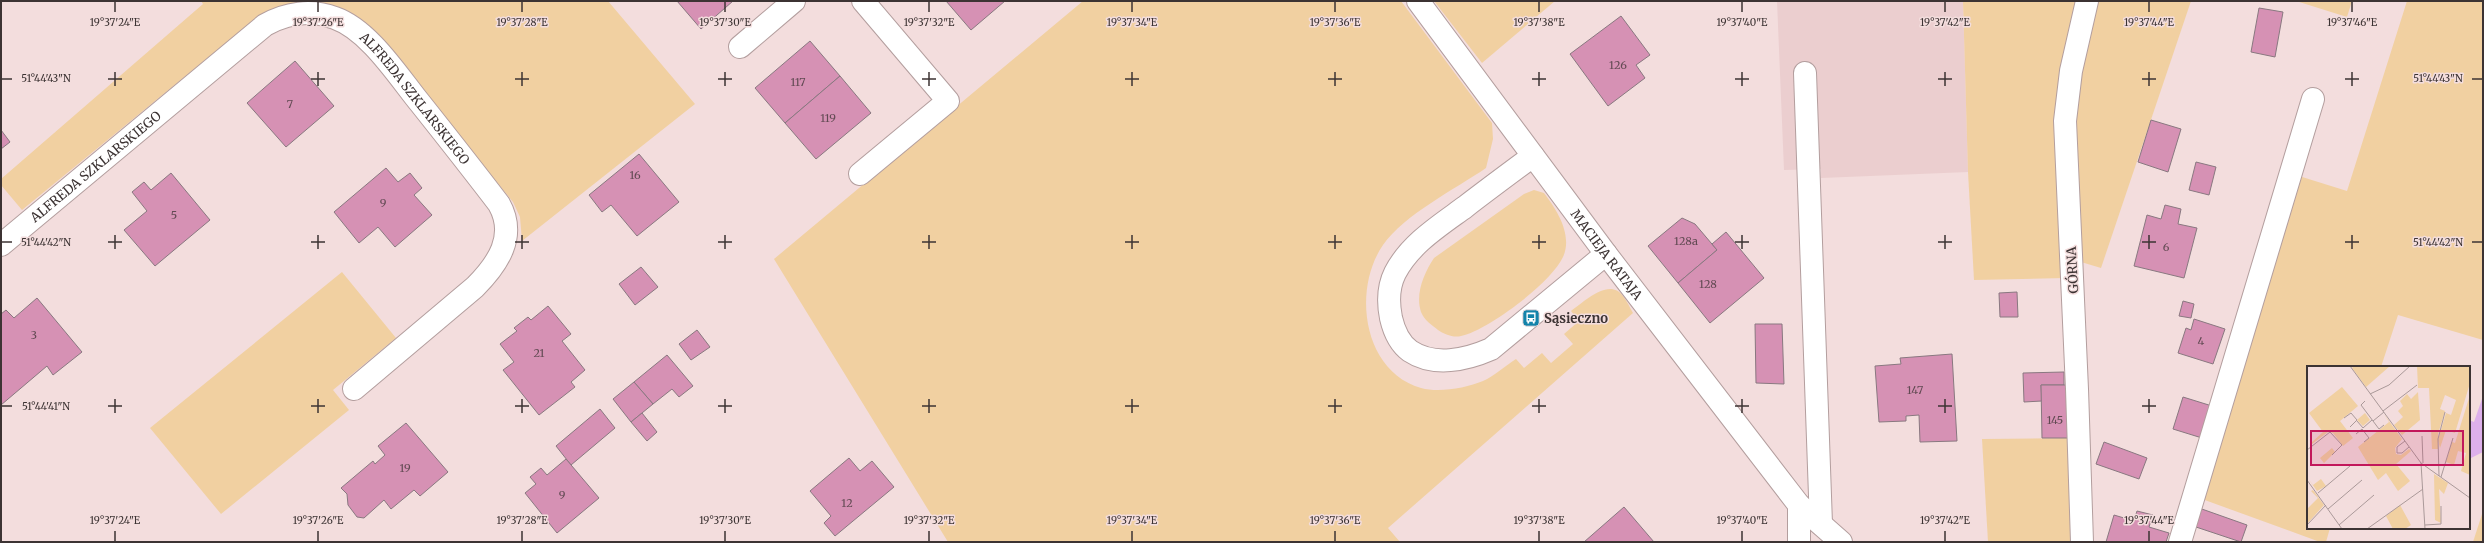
<svg xmlns="http://www.w3.org/2000/svg" width="2484" height="543" viewBox="0 0 2484 543" font-family="Merriweather,serif">
<style>
.built{fill:#ebcecf}
.green{fill:#f1d0a1}
.water{fill:#ddb0eb}
.building{fill:#d691b4;stroke:#897880}
.lines{fill:none;stroke-linecap:round;stroke-linejoin:round}
.minor-casing{stroke:#b39e9e;stroke-width:24}
.minor{stroke:#fff;stroke-width:22}
.ticks{fill:none;stroke:#3c3333;stroke-width:1.5}
.labels{text-anchor:middle;stroke-width:3;stroke-linejoin:round;paint-order:stroke}
.number-label{font-size:11px;fill:#624a53}
.street-label{font-size:13px;fill:#3c3333;stroke:#f3dddd}
.poi-label{font-size:13px;font-weight:bold;fill:#3c3333;stroke:#f3dddd;text-anchor:start}
.inset-road{fill:none;stroke:#a99;stroke-width:1}
.view{fill:#c2185b;fill-opacity:0.15;stroke:#c2185b;stroke-width:2}
.inset-edge{fill:none;stroke:#3c3333;stroke-width:2}
.ticks-label{font-size:10px;text-anchor:middle;fill:#3c3333;stroke:#f3dddd;stroke-width:3;stroke-linejoin:round;paint-order:stroke}
</style>
<rect width="100%" height="100%" fill="#f3dddd"/>
<polygon class="built" points="1777,1 1963,1 1968,172 1821,178 1821,169 1784,170"/>
<g class="green">
<polygon points="201,1 608,1 695,104 522,241 520,217 513,202 370,29 358,17 341,8 310,3 248,27 232,38 22,210 1,185 1,179 203,4"/>
<path d="M1083 1H1401L1492 123 1493 139 1486 168C1454 190 1405 214 1383 245 1352 290 1363 371 1421 388 1439 393 1466 388 1483 381 1494 376 1505 366 1516 359L1524 368 1542 353 1551 363 1573 344 1564 334 1579 321 1571 311C1584 302 1609 277 1623 296 1627 301 1630 308 1633 313L1388 528 1400 542H948L774 259Z"/>
<polygon points="1434,1 1555,1 1482,63"/>
<polygon points="1963,1 2078,1 2066,278 1974,280 1968,172"/>
<polygon points="2094,1 2191,1 2101,268 2081,262 2073,146 2076,83"/>
<polygon points="2296,1 2352,1 2347,17"/>
<polygon points="2407,1 2483,1 2483,340 2398,315 2381,367 2308,367 2308,528 2330,528 2326,542 2320,542 2202,499 2299,176 2347,191"/>
<path d="M1534 190 1544 193C1557 210 1573 235 1563 257 1551 283 1488 330 1461 336 1453 338 1444 334 1438 330 1432 325 1424 320 1421 312 1415 294 1424 273 1434 258L1524 194Z"/>
<polygon points="342,272 396,338 333,390 349,410 221,514 150,428"/>
<polygon points="2068,438 2075,542 1988,542 1982,439"/>
<polygon points="2483,511 2483,542 2473,542"/>
</g>
<polygon class="water" points="2483,396 2483,452 2469,459 2469,420 2474,422"/>
<g class="building">
<polygon points="677,1 733,1 701,29"/>
<polygon points="946,1 1005,1 971,30"/>
<polygon points="2259,8 2283,12 2275,57 2251,52"/>
<polygon points="1621,16 1650,55 1636,65 1645,78 1608,106 1570,54"/>
<polygon points="810,41 840,76 785,123 755,88"/>
<polygon points="295,61 334,106 286,147 247,103"/>
<polygon points="840,76 871,113 816,159 785,123"/>
<polygon points="2151,120 2181,129 2168,172 2138,162"/>
<polygon points="1,130 10,142 1,149"/>
<polygon points="639,154 679,202 637,236 611,205 602,212 589,195"/>
<polygon points="2196,162 2216,167 2209,195 2189,190"/>
<polygon points="386,168 398,182 410,173 422,188 414,195 432,215 395,247 378,227 359,243 334,212"/>
<polygon points="171,173 210,220 155,266 124,230 147,211 132,192 144,182 151,190"/>
<polygon points="2165,205 2181,209 2178,224 2197,228 2184,278 2134,266 2147,215 2161,219"/>
<polygon points="1682,218 1695,224 1717,250 1678,283 1648,246"/>
<polygon points="1726,232 1764,278 1710,323 1678,283 1717,250 1712,244"/>
<polygon points="641,267 658,287 635,305 619,284"/>
<polygon points="2017,292 2018,317 2000,317 1999,293"/>
<polygon points="37,298 82,352 53,375 47,366 1,405 1,314 6,310 14,318"/>
<polygon points="2183,301 2194,304 2191,318 2179,316"/>
<polygon points="548,306 571,334 562,341 585,370 571,382 575,387 539,415 503,370 514,362 500,344 517,331 514,328 528,317 531,320"/>
<polygon points="2194,319 2225,329 2213,364 2178,353 2186,328 2191,330"/>
<polygon points="1755,324 1782,324 1784,384 1756,383"/>
<polygon points="697,330 710,347 691,360 679,344"/>
<polygon points="1952,354 1957,441 1920,442 1919,415 1906,416 1906,421 1879,422 1875,366 1901,364 1900,358"/>
<polygon points="667,355 693,386 679,397 672,389 653,404 634,382"/>
<polygon points="2064,372 2064,385 2041,385 2042,401 2024,402 2023,373"/>
<polygon points="634,382 653,404 631,422 613,399"/>
<polygon points="2041,385 2067,385 2068,438 2042,438"/>
<polygon points="2183,397 2212,406 2202,438 2173,429"/>
<polygon points="600,409 615,428 571,465 556,446"/>
<polygon points="642,413 657,432 647,441 631,422"/>
<polygon points="406,423 448,472 420,496 414,490 391,509 384,500 364,518 357,517 348,505 347,494 341,488 373,461 375,464 385,455 378,446"/>
<polygon points="2104,442 2147,458 2139,479 2096,464"/>
<polygon points="849,458 860,471 872,461 894,487 835,536 824,523 831,516 810,491"/>
<polygon points="566,459 599,498 557,533 525,493 536,484 530,477 541,468 547,475"/>
<polygon points="1624,507 1654,542 1584,542"/>
<polygon points="2199,508 2247,525 2241,542 2193,526"/>
<polygon points="2137,511 2153,515 2149,527 2169,533 2166,542 2106,542 2114,515 2134,521"/>
</g>
<g class="lines">
<defs>
<g id="minor">
<path id="s1" d="M1418 1 1606 254 1799 505 1841 542"/>
<polyline points="740,47 794,1"/>
<polyline points="1805,73 1821,524"/>
<path d="M1533 156C1510 173 1487 190 1465 207 1439 226 1410 244 1395 273 1388 287 1388 303 1391 318 1394 331 1399 343 1410 351 1434 367 1466 360 1491 349L1606 254"/>
<polyline points="860,174 948,101 863,1"/>
<path id="s2" d="M1 245 265 25C286 13 311 9 335 18 369 30 398 76 420 103 447 137 473 170 499 204 517 236 498 264 475 287L354 389"/>
<polyline points="1799,505 1799,542"/>
<polyline points="2082,542 2077,389 2065,121 2071,71 2087,1"/>
<polyline points="2180,542 2313,99"/>
</g>
</defs>
<use href="#minor" class="minor-casing"/>
<use href="#minor" class="minor"/>
</g>
<path class="ticks" d="M115 2V12M318 2V12M522 2V12M725 2V12M929 2V12M1132 2V12M1335 2V12M1539 2V12M1742 2V12M1945 2V12M2149 2V12M2352 2V12M115 72V86M318 72V86M522 72V86M725 72V86M929 72V86M1132 72V86M1335 72V86M1539 72V86M1742 72V86M1945 72V86M2149 72V86M2352 72V86M2 79H12M108 79H122M311 79H325M515 79H529M718 79H732M922 79H936M1125 79H1139M1328 79H1342M1532 79H1546M1735 79H1749M1938 79H1952M2142 79H2156M2345 79H2359M2472 79H2482M115 235V249M318 235V249M522 235V249M725 235V249M929 235V249M1132 235V249M1335 235V249M1539 235V249M1742 235V249M1945 235V249M2149 235V249M2352 235V249M2 242H12M108 242H122M311 242H325M515 242H529M718 242H732M922 242H936M1125 242H1139M1328 242H1342M1532 242H1546M1735 242H1749M1938 242H1952M2142 242H2156M2345 242H2359M2472 242H2482M115 399V413M318 399V413M522 399V413M725 399V413M929 399V413M1132 399V413M1335 399V413M1539 399V413M1742 399V413M1945 399V413M2149 399V413M2 406H12M108 406H122M311 406H325M515 406H529M718 406H732M922 406H936M1125 406H1139M1328 406H1342M1532 406H1546M1735 406H1749M1938 406H1952M2142 406H2156M115 531V541M318 531V541M522 531V541M725 531V541M929 531V541M1132 531V541M1335 531V541M1539 531V541M1742 531V541M1945 531V541M2149 531V541"/>
<defs>
<symbol id="bus-square" viewBox="-11 -11 22 22"><rect x="-9" y="-9" width="18" height="18" rx="4" fill="#1383aa" stroke="#f3dddd"/><path d="M-5-6H5V4H4V6H2V4H-2V6H-4V4H-5ZM-3.5-4V0h7V-4ZM-3.5 1.2v1.5H-2V1.2ZM2 1.2v1.5H3.5V1.2Z" fill="#fff"/></symbol>
</defs>
<g fill-rule="evenodd">
<use href="#bus-square" x="1521" y="308" width="20" height="20"/>
</g>
<g class="labels">
<g class="number-label">
<text x="1618" y="69">126</text>
<text x="798" y="86">117</text>
<text x="290" y="108">7</text>
<text x="828" y="122">119</text>
<text x="635" y="179">16</text>
<text x="383" y="207">9</text>
<text x="174" y="219">5</text>
<text x="1686" y="245">128a</text>
<text x="2166" y="251">6</text>
<text x="1708" y="288">128</text>
<text x="34" y="339">3</text>
<text x="2201" y="345">4</text>
<text x="539" y="357">21</text>
<text x="1915" y="394">147</text>
<text x="2055" y="424">145</text>
<text x="405" y="472">19</text>
<text x="562" y="499">9</text>
<text x="847" y="507">12</text>
</g>
<g class="street-label">
<text dy="5" stroke="none"><textPath href="#s2" startOffset="531">ALFREDA SZKLARSKIEGO</textPath></text>
<text dy="5" stroke="none"><textPath href="#s2" startOffset="123">ALFREDA SZKLARSKIEGO</textPath></text>
<text dy="5" stroke="none"><textPath href="#s1" startOffset="316">MACIEJA RATAJA</textPath></text>
<text transform="translate(2072 270) rotate(-93)" y="5">GÓRNA</text>
</g>
<g class="poi-label">
<text x="1544" y="323">Sąsieczno</text>
</g>
</g>
<g transform="translate(2307 366)">
<rect width="163" height="163" fill="#f3dddd"/>
<path d="M47 0H83L59 21 45 2ZM110 0H163V17L148 67 139 64 133 82 131 74 139 47 144 49 149 34 138 29 133 43 138 45 131 68V83H125L122 22H111ZM35 21 51 40 33 55 46 72 36 80 26 67 21 66 5 78 4 77 16 66 2 47ZM111 26 113 54 95 69 87 59 96 51 91 45 96 40 93 35 100 28 104 33ZM163 29V109L154 105 159 87 151 85 147 99 139 96 145 76 148 77ZM58 47 63 54 56 60 50 54ZM77 48 95 73 88 82 89 88 94 89 102 83 104 85 89 98 103 115 91 125 79 107 71 114 51 81 82 56ZM25 82 28 86 17 97 13 92ZM127 108 141 117 137 128 132 123 134 157 128 154ZM0 111 6 119 14 113 19 120 10 125ZM6 124 17 139 0 158V143L11 132 4 125ZM93 139 104 159 98 163H86L79 150Z" fill="#f1d0a1"/>
<path class="inset-road" d="M43 0 114 97 163 132M63 28 82 19 103 0M58 35 54 39 66 55 77 46M76 45 110 19M37 52 44 47 50 54 43 61M50 55 56 62 65 54M66 55 72 63 77 59M49 68 55 63 62 72 57 76M115 70 116 97M98 75 90 81V87H95L102 81M0 84 23 66 35 79 25 89M114 97 118 163M132 110 131 73 138 46M134 111 146 72M0 114 35 163M11 127 43 100M21 143 55 114M0 159 19 139M32 159 67 129M118 159 134 158V140M60 163 116 123"/>
<path class="view" d="M4 65H156V99H4Z"/>
<rect width="163" height="163" class="inset-edge"/>
</g>
<g class="ticks-label">
<text x="115" y="26">19°37'24"E</text>
<text x="318" y="26">19°37'26"E</text>
<text x="522" y="26">19°37'28"E</text>
<text x="725" y="26">19°37'30"E</text>
<text x="929" y="26">19°37'32"E</text>
<text x="1132" y="26">19°37'34"E</text>
<text x="1335" y="26">19°37'36"E</text>
<text x="1539" y="26">19°37'38"E</text>
<text x="1742" y="26">19°37'40"E</text>
<text x="1945" y="26">19°37'42"E</text>
<text x="2149" y="26">19°37'44"E</text>
<text x="2352" y="26">19°37'46"E</text>
<text x="46" y="82">51°44'43"N</text>
<text x="2438" y="82">51°44'43"N</text>
<text x="46" y="246">51°44'42"N</text>
<text x="2438" y="246">51°44'42"N</text>
<text x="46" y="410">51°44'41"N</text>
<text x="115" y="524">19°37'24"E</text>
<text x="318" y="524">19°37'26"E</text>
<text x="522" y="524">19°37'28"E</text>
<text x="725" y="524">19°37'30"E</text>
<text x="929" y="524">19°37'32"E</text>
<text x="1132" y="524">19°37'34"E</text>
<text x="1335" y="524">19°37'36"E</text>
<text x="1539" y="524">19°37'38"E</text>
<text x="1742" y="524">19°37'40"E</text>
<text x="1945" y="524">19°37'42"E</text>
<text x="2149" y="524">19°37'44"E</text>
</g>
<rect width="2484" height="543" fill="none" stroke="#3c3333" stroke-width="4"/>
</svg>
